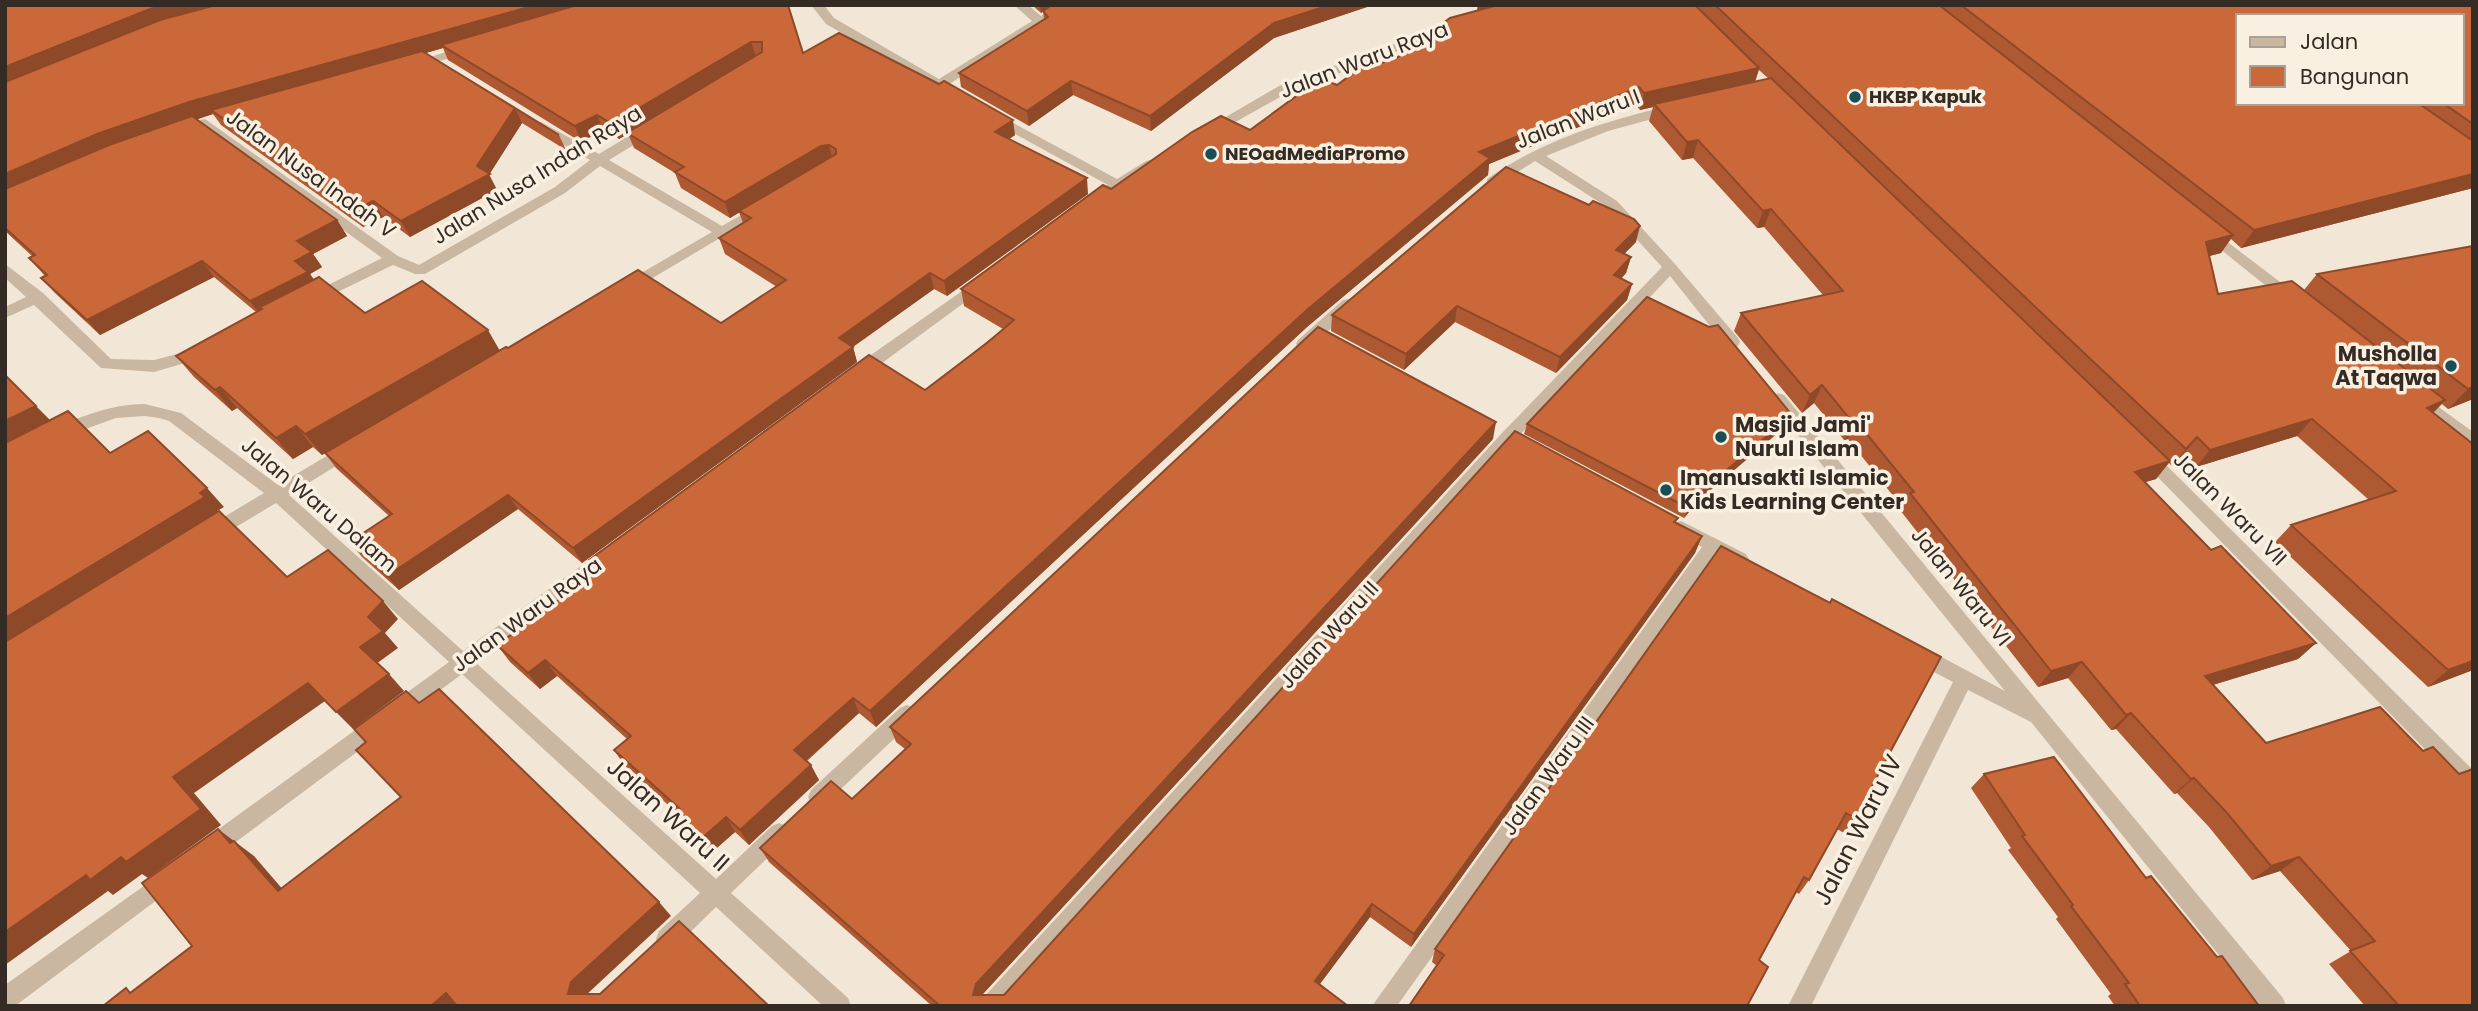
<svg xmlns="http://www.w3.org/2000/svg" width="2478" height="1011" viewBox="0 0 2478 1011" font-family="Poppins,sans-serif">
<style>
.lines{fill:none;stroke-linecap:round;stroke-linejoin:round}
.minor{fill:#cab7a2;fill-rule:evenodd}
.wall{fill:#af5932;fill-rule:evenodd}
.shaded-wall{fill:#8e4929}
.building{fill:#cb683a;stroke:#8e4929;stroke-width:2}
.poi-dot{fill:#194e57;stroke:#f9f0e2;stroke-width:2.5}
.labels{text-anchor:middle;stroke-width:7;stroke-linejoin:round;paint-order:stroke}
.far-poi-label{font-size:18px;font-weight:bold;fill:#342b25;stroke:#f9f0e2;text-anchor:start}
.street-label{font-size:21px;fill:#342b25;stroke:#f9f0e2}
.poi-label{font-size:21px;font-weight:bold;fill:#342b25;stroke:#f9f0e2;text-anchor:start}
.near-street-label{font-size:24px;fill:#342b25;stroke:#f9f0e2}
</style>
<rect width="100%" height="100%" fill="#f2e7d6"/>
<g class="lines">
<g class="minor">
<polygon points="811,5 824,5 834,18 939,79 1032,21 1014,5 1028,5 1041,16 1057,5 1072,5 948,85 964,95 957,99 826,24"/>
<polygon points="1446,25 1450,26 1450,32 1289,92 1214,134 1209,135 1202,131 1279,86"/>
<polygon points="468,45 474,49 472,52 414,68 408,64"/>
<path d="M1673 105 1680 109 1678 112 1608 131 1546 156 1617 201 1675 264 1738 338 1740 342 1738 346H1726L1670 276 1515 440 1007 1006H980L983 998 1503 432 1662 267 1607 207 1535 161 1497 185H1487V179C1542 140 1608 120 1673 105Z"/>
<polygon points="993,112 1117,179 1146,161 1151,160 1158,164 1097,204 1087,204 1087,198 1108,185 988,119 986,116"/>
<polygon points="205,119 398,256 419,265 555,187 590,160 536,129 536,123 541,122 599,154 645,126 655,126 655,132 609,160 722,226 757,206 767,206 769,209 629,292 624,291 621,287 624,283 712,232 600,166 565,193 425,274 415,274 393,265 313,304 308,303 305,299 308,295 382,258 200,126 200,120"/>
<polygon points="2209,228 2296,294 2299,298 2296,302 2286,302 2204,236 2202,233"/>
<polygon points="5,264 43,293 111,359 154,360 200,348 208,353 206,357 154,372 101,368 34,305 5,318 5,307 26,297 5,278"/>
<polygon points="982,277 987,278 990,282 987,286 863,377 851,377 849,373 851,369"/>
<polygon points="1348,299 1353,300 1356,304 1353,308 1310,348 1298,348 1296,344 1298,340 1343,300"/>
<polygon points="2418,392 2473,432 2473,447 2412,402 2410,398"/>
<polygon points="1778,393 1784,395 2283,998 2286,1006 2260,1006 2031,722 1968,690 1811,1006 1788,1006 1953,682 1909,659 1906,653 1909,647 1916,645 1923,647 2005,691 1772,403 1770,399"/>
<path d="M145 404 181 413 278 485 345 445H357L359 449 357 453 289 495 463 651 606 548H618L621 553 618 558 476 663 716 879 772 826 779 823 786 826 790 833 786 840 731 893 848 998 851 1006H823L716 907 675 947 667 950 659 947 656 939 659 931 700 893 462 674 217 856 209 859 201 856 198 849 201 842 449 662 276 503 216 539H204L201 534 204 529 264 493 169 421 159 418 145 416 116 418 58 439 50 433 52 429C82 416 112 404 145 404Z"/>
<polygon points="2145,448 2151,450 2473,770 2473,793 2466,791 2139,458 2137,454 2139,450"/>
<polygon points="1681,521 1746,554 1749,559 1746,564 1740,566 1717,555 1397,1006 1372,1006 1702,547 1675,533 1672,528 1675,523"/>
<polygon points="907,705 914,708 917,714 914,720 825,804 818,806 811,804 808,797 811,790 900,708"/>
<polygon points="169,868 177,871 180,878 177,885 15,1006 5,1006 5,985"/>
</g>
</g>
<g class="wall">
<path d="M5 5H789V9L803 53 1015 135 1009 139 1088 194 947 296 934 289 853 347 857 362 582 563 518 509 399 590 362 557 350 542 389 516 336 468 325 453 322 455 313 447 293 459 237 408 232 411 194 377 176 356 256 312 214 277 100 335 55 293 41 278 45 276 29 258 32 256 5 231ZM443 48 448 60 581 142 603 130 619 139 628 134 634 148 675 173 681 188 730 218 739 212 743 223 719 238 725 254 777 287 721 323 508 348 500 351 365 313 314 280 310 274 322 267 313 254 347 236 337 220 196 119 213 114 221 125 363 227 383 217 410 237 497 190 489 174 522 123 566 150 559 135 426 53Z"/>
<polygon points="1032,5 1373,5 1274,38 1151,131 1073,95 1029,126 961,87 959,73 1044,19 1043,11 1041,13"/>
<path d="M1478 5H2473V188L2241 248 2231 239 2221 253 2209 256 2218 294 2304 290 2317 274 2473 246V399L2448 409 2442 404 2433 413 2473 670 2428 687 2275 542 2291 525 2369 500 2297 436 2196 467 2183 455 2172 466 2169 463 2156 479 2145 482 2211 550 2316 643 2298 659 2213 685 2473 1006H2365L2329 964 2351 951 2280 871 2252 880 2209 827 2177 793 2174 794 2116 729 2111 730 2068 678 2038 687 1900 510 1902 507 1848 439 1844 440 1814 403 1802 413 1734 331 1741 313 1823 295 1764 227 1757 228 1693 158 1682 160 1649 121 1653 107 1640 110 1635 104 1489 164 1488 175 1307 327 876 727 859 713 807 761 819 780 749 845 735 832 711 853 684 829 674 814 676 812 624 765 614 750 627 739 557 676 540 689 510 662 497 645 597 572 589 560 925 390 1003 329 964 306 961 289 1111 189 1250 130 1337 85 1368 68 1398 57 1477 11ZM2462 16V103H2238ZM1759 70 1769 79 1755 82Z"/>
<polygon points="1636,242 1624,254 1631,257 1626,273 1621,279 1632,284 1627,300 1556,373 1455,322 1404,370 1331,331 1332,315"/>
<polygon points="1792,415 1787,425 1699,500 1684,518 1524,434 1527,424"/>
<polygon points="1493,439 982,995 1004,995 1678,518 1676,522 1702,536 1695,553 1411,947 1370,917 1320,984 1348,1006 932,1006 769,862 760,848 852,799 905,749 896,742 890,727"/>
<polygon points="1721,546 1855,818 1844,833 1837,829 1809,880 1799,894 1796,892 1759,960 1437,966 1432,962 1435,949"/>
<polygon points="1984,774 2146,878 2217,957 2259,1006 2115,1006 2108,996 2111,994 2056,919 2058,917 2008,850 2011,848 1971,788"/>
</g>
<g class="shaded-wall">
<polygon points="165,5 238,5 5,87 5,67 150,9"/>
<polygon points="536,5 594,5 441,45 443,48 215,113 211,110 213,114 109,150 5,195 5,174 97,134 189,102"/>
<polygon points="1040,5 1053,5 1041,13"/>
<polygon points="1330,5 1373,5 1274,38 1151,131 1150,116 1274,23"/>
<polygon points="1478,5 1512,5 1477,13"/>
<polygon points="751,42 756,57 619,139 612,124"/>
<polygon points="1759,68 1754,85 1654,104 1653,107 1640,110 1644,93"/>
<polygon points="1071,81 1073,95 1029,126 1027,111"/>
<polygon points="1639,87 1635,104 1489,164 1488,175 1307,327 876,727 870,711 1479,152"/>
<polygon points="515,108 522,123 489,175 497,190 410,237 401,221 477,166"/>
<polygon points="597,115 603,130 581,142 575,126"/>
<polygon points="1013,120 1015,135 997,147 995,132"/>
<polygon points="1698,140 1693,158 1682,160 1687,142"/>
<polygon points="829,145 833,161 826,162 730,218 725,202 821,146"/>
<polygon points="2473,174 2473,188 2241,248 2254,230"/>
<polygon points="1087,178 1088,194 947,296 944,281"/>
<polygon points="373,201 383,217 363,227 353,212"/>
<polygon points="1771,209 1764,227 1757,228 1763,211"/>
<polygon points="337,220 347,236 313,254 322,267 310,274 319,287 260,307 265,314 261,316 250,301 295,261 297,241"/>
<polygon points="1640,226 1636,242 1612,266 1616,250"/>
<polygon points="2233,235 2221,253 2194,260 2206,242"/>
<polygon points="1631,257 1626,273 1609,291 1614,275"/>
<polygon points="202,261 214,277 100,335 87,320"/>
<polygon points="930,273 934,289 844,353 839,338"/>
<polygon points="1632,284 1627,300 1556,373 1560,357"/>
<polygon points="1457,306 1455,322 1404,370 1406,354"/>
<polygon points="488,330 500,351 322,455 305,434"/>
<polygon points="853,347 857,362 582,563 573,548"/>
<polygon points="1822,385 1814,403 1802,413 1810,395"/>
<polygon points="220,387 237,408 232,411 215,390"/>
<polygon points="2473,387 2473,399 2448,409 2468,389"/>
<polygon points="2445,400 2428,418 2427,408"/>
<polygon points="36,406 54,424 5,450 5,421"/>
<polygon points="1792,415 1787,425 1699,500 1684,518 1688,508 1703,490"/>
<polygon points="2312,419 2297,436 2196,467 2210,450"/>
<polygon points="1496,422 1493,439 981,996 973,995 976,984"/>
<polygon points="1857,422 1848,439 1844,440 1853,423"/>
<polygon points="296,426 313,447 293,459 276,438"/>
<polygon points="2197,437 2183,455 2172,466 2186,449"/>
<polygon points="2170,461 2156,479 2122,489 2135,472"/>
<polygon points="207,488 224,507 217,511 221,516 5,649 5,618"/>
<polygon points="508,495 518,509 399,590 387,576"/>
<polygon points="1702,536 1695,553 1411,947 1414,934"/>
<polygon points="383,601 398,619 385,633 398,648 376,664 360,647 368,617"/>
<polygon points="2316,643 2298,659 2189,692 2205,676"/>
<polygon points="545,660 557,676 540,689 528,673"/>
<polygon points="2473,661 2473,670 2428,687 2448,670"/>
<polygon points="2082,662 2068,678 2038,687 2051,671"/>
<polygon points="389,674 404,691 353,729 336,712"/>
<polygon points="308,683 325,701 194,793 221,825 148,878 142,874 113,895 108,891 5,965 5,932 86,875 173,777"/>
<polygon points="853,698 859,713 801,765 794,750"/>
<polygon points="2131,713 2116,729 2111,730 2126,715"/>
<polygon points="811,765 819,780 749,845 740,830"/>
<polygon points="2194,778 2177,793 2174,794 2191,779"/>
<polygon points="726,817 735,832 711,853 701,839"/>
<polygon points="218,829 254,856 297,906 278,891 230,843"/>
<polygon points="2299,857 2280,871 2252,880 2271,866"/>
<polygon points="659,902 671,916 585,996 568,994 571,982"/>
<polygon points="1372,904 1370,917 1313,993 1315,981"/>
<polygon points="446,993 462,1006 431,1006"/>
</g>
<g class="building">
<polygon points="5,5 165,5 150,9 5,67"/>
<polygon points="216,5 536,5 189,102 97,134 5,174 5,82 160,20"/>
<polygon points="577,5 788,5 803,53 839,33 939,84 944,81 1013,120 995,132 1087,178 944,281 930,273 839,338 853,347 573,548 508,495 387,576 350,542 392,514 325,453 506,347 508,348 638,270 721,323 786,280 719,238 751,218 739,211 836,154 836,149 829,145 821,146 725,202 675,172 684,167 627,133 762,52 762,42 751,42 612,124 597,115 575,126 441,45"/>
<polygon points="1052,5 1330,5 1274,23 1150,116 1071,81 1027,111 959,73 1048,17 1043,11"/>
<polygon points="1498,5 1695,5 1759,68 1644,93 1639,87 1479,152 1490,158 1308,309 870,711 853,698 794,750 811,765 740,830 726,817 701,839 674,814 680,809 614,750 631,736 545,660 528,673 497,645 601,569 589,560 869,355 925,390 987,343 1014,320 961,289 1103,185 1111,189 1192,132 1221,116 1250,130 1321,78 1337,85 1363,66 1368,68 1398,57 1450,18"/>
<polygon points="1715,5 1939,5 2233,235 2206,242 2218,294 2292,281 2445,400 2427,408 2473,444 2473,661 2448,670 2291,525 2396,491 2312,419 2210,450 2197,437 2186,449"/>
<polygon points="1961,5 2473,5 2473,124 2443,103 2462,103 2462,16 2238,16 2238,103 2418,103 2473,141 2473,174 2254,230"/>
<polygon points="422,51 559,135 515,108 477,166 490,174 401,221 373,201 353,212 211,110"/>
<polygon points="1771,78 2170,461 2135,472 2211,550 2221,546 2316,643 2205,676 2266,743 2380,707 2423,751 2433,747 2459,774 2473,769 2473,1006 2399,1006 2350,951 2375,941 2299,857 2271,866 2227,813 2194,778 2191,779 2131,713 2126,715 2082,662 2051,671 1910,493 1914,492 1857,422 1853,423 1822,385 1810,395 1741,313 1843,291 1771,209 1763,211 1698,140 1687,142 1654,104"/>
<polygon points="192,116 337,220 297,241 312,252 295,261 308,272 250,301 202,261 87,320 41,278 47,275 29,258 35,255 5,228 5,189 109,145"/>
<polygon points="1506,167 1589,205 1593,201 1634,219 1640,226 1616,250 1631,257 1614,275 1632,284 1560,357 1457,306 1406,354 1332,315"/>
<polygon points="2473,246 2473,387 2468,389 2317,274"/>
<polygon points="319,277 365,313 422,281 488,330 305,434 296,426 276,438 220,387 215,390 176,356 262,309 260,307"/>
<polygon points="1647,297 1709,327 1718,325 1792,415 1703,490 1688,508 1527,424"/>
<polygon points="1318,327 1496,422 976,984 973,995 1004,995 1515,431 1678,518 1674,522 1702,536 1414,934 1372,904 1315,981 1348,1006 940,1006 760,848 831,781 852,799 911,744 890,727"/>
<polygon points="5,375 36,406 5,421"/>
<polygon points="68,411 110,453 148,431 207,488 200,493 205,497 5,618 5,443"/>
<polygon points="219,511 287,577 328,550 383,601 368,617 383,631 360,647 389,674 336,712 308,683 173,777 201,809 126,862 121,857 90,880 86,875 5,932 5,642"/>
<polygon points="1721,546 1830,603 1832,599 1941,657 1855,818 1846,813 1809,880 1804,877 1759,960 1768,967 1747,1006 1409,1006 1444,955 1435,949"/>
<polygon points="439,689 659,902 571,982 568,994 600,994 679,921 769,1006 457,1006 446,993 431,1006 103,1006 126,988 130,993 192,946 142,883 218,829 230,843 234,841 278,891 401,797 356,750 366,742 354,729 406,691 419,703"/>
<polygon points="2054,757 2146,878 2151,876 2217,957 2222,956 2259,1006 2140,1006 2125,984 2129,983 2071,906 2073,905 2022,836 2025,835 1984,774"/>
</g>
<g class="poi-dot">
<circle cx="1855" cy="97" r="7"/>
<circle cx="1211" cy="154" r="7"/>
<circle cx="2451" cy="366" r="7"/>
<circle cx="1721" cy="437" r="7"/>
<circle cx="1666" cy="490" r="7"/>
</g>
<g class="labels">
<g class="far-poi-label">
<text x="1869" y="103">HKBP Kapuk</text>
<text x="1225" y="160">NEOadMediaPromo</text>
</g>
<g class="street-label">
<text transform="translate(1364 60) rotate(-21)" y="7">Jalan Waru Raya</text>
<text transform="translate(1578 119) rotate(-21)" y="7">Jalan Waru I</text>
<text transform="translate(311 174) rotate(36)" y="7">Jalan Nusa Indah V</text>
<text transform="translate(537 175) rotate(-32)" y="7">Jalan Nusa Indah Raya</text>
<text transform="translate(319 505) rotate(40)" y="7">Jalan Waru Dalam</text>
<text transform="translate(2230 509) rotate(45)" y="7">Jalan Waru VII</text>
<text transform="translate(1961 587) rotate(51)" y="7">Jalan Waru VI</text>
<text transform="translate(527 615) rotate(-36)" y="7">Jalan Waru Raya</text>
<text transform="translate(1329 635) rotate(-48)" y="7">Jalan Waru II</text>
<text transform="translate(1548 776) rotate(-54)" y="7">Jalan Waru III</text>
</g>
<g class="poi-label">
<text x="2437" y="361" text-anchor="end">Musholla<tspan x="2437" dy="24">At Taqwa</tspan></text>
<text x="1735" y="432">Masjid Jami'<tspan x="1735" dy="24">Nurul Islam</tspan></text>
<text x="1680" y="485">Imanusakti Islamic<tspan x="1680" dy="24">Kids Learning Center</tspan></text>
</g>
<g class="near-street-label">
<text transform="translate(668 815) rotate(42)" y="8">Jalan Waru II</text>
<text transform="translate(1858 830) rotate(-63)" y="8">Jalan Waru IV</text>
</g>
</g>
<rect width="2478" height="1011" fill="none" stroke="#342b25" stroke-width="14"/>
<rect x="2236" y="14" width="228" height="91" fill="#f9f0e2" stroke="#aaa196" stroke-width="2"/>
<rect x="2250" y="37" width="35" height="10" fill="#cab7a2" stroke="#aaa196" stroke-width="2"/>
<text x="2300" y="49" font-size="21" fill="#342b25">Jalan</text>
<rect x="2250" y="66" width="35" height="21" fill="#cb683a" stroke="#aaa196" stroke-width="2"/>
<text x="2300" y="84" font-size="21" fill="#342b25">Bangunan</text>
</svg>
